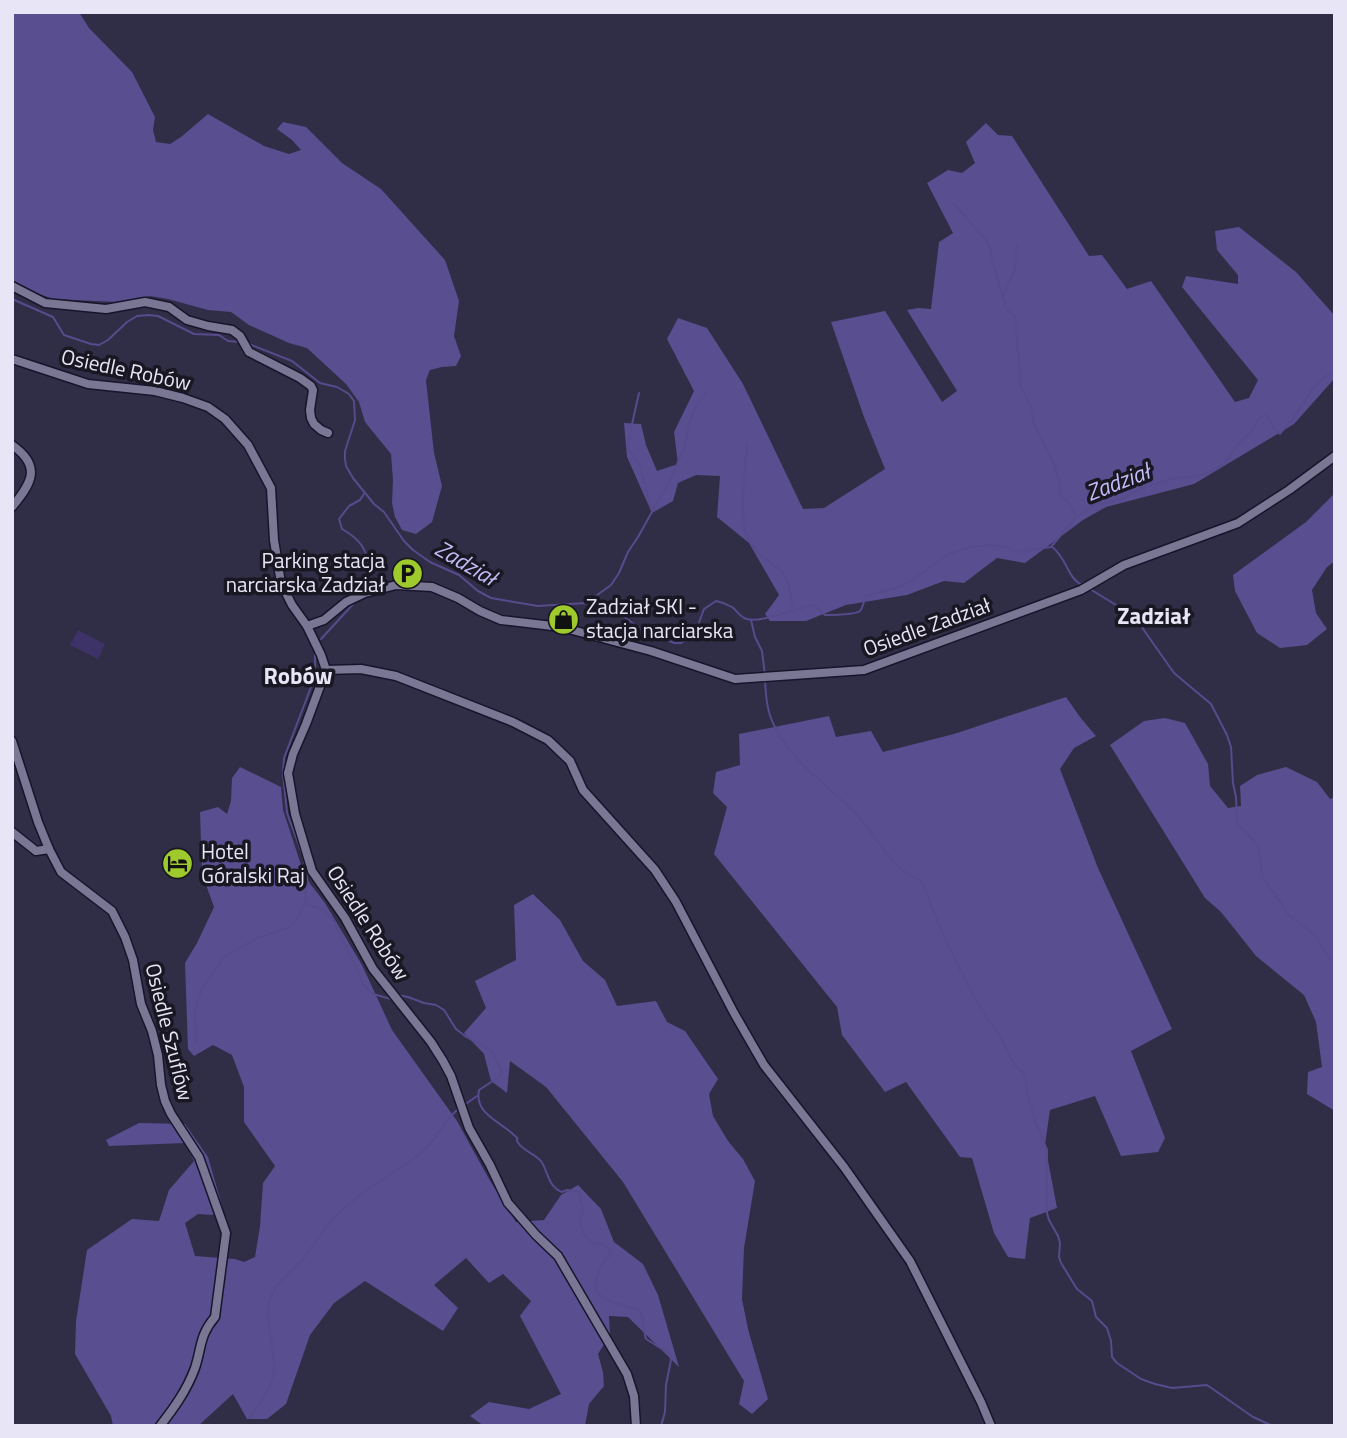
<svg xmlns="http://www.w3.org/2000/svg" width="1347" height="1438" viewBox="0 0 1347 1438" font-family="'Titillium Web',sans-serif">
<style>
.green{fill:#3d3368}
.forest{fill:#594e8f}
.lines{fill:none;stroke-linecap:round;stroke-linejoin:round}
.stream{stroke:#574b8c;stroke-width:2}
.street-casing{stroke:#18142b;stroke-width:11}
.street{stroke:#7a7795;stroke-width:8}
.labels{text-anchor:middle;stroke-width:7;stroke-linejoin:round;paint-order:stroke}
.street-label{font-size:21px;fill:#e7e5f6;stroke:#181722}
.poi-label{font-size:21px;fill:#e7e5f6;stroke:#181722;text-anchor:start}
.water-label{font-size:23px;font-style:italic;fill:#c3bcf6;stroke:#181722}
.neighbourhood-label{font-size:23px;font-weight:bold;fill:#e7e5f6;stroke:#181722}
</style>
<rect width="100%" height="100%" fill="#302d46"/>
<polygon class="green" points="78,630 105,644 98,659 70,645"/>
<g class="forest">
<polygon points="12,12 79,12 89,28 132,72 155,117 153,130 156,142 170,144 181,137 208,114 264,146 289,154 301,150 292,140 277,129 283,122 306,127 342,163 381,189 445,260 459,301 454,336 461,356 456,366 442,367 430,370 426,380 434,453 442,486 432,522 416,534 402,530 395,517 392,503 393,480 391,454 365,422 359,402 346,384 307,348 289,343 249,325 231,312 208,310 168,299 150,296 133,300 115,302 54,299 35,293 12,281"/>
<polygon points="986,123 998,135 1012,136 1089,256 1102,255 1127,289 1151,281 1235,402 1249,398 1258,380 1182,287 1186,276 1238,284 1238,275 1217,250 1215,231 1239,227 1296,272 1335,316 1335,378 1294,424 1194,484 1106,507 1083,520 1025,563 997,558 964,583 944,581 907,595 846,605 806,621 770,621 765,614 779,595 749,543 717,517 720,476 696,475 678,483 673,501 652,513 627,457 624,423 641,424 646,445 657,471 678,464 674,432 694,391 667,339 678,318 707,328 743,384 803,509 824,508 885,469 864,417 831,322 885,311 942,402 957,391 907,310 918,308 931,309 939,242 953,233 927,183 948,170 962,173 975,163 966,142"/>
<polygon points="1335,493 1335,561 1327,567 1312,590 1316,613 1327,629 1307,645 1280,648 1257,633 1235,591 1233,575 1306,522"/>
<polygon points="1066,697 1080,717 1096,736 1074,748 1060,769 1098,868 1172,1029 1131,1051 1165,1138 1158,1152 1121,1156 1095,1096 1050,1110 1045,1145 1057,1208 1030,1218 1025,1259 1008,1257 994,1233 972,1158 960,1157 906,1082 885,1092 842,1035 837,1007 714,854 727,807 713,793 716,772 740,765 739,734 829,716 836,737 871,731 883,752 954,734"/>
<polygon points="1165,718 1185,723 1208,764 1210,786 1228,808 1241,806 1240,786 1257,775 1286,767 1317,782 1330,799 1335,797 1335,1111 1307,1094 1308,1072 1322,1067 1316,1022 1304,995 1256,956 1221,912 1205,898 1110,745 1144,721"/>
<polygon points="240,767 281,787 283,810 305,877 325,903 362,965 392,1030 457,1121 489,1179 516,1222 544,1220 561,1195 578,1185 601,1209 614,1242 643,1264 658,1295 679,1367 628,1317 609,1316 610,1335 598,1354 603,1372 604,1386 589,1404 585,1426 484,1426 470,1416 489,1402 529,1409 561,1394 520,1316 531,1301 503,1274 489,1283 466,1258 434,1285 458,1308 443,1331 365,1281 334,1303 310,1335 286,1404 267,1419 247,1419 233,1394 198,1426 113,1426 111,1416 75,1354 76,1321 87,1250 132,1219 159,1221 169,1190 194,1161 185,1143 109,1146 106,1140 139,1123 185,1124 208,1157 223,1209 212,1215 198,1214 185,1223 195,1256 235,1259 244,1262 255,1257 260,1226 263,1183 275,1166 244,1122 244,1087 232,1055 213,1045 194,1056 188,1049 185,963 197,943 214,907 202,874 200,812 218,807 227,814 231,801 232,778"/>
<polygon points="533,894 560,920 583,961 605,980 617,1006 656,1001 667,1022 685,1031 718,1079 709,1094 713,1116 728,1141 743,1159 755,1181 744,1248 742,1299 748,1329 768,1399 752,1414 739,1404 744,1381 623,1182 546,1087 510,1061 507,1093 491,1081 484,1054 464,1033 486,1008 475,981 516,960 514,905"/>
</g>
<g class="lines">
<g class="stream">
<polyline points="954,204 988,242 999,285 1005,305 1008,310 1015,317 1021,387 1031,408 1034,423 1055,467 1060,485 1060,494 1068,502 1076,517"/>
<polyline points="1003,295 1015,269 1017,246"/>
<polyline points="12,299 53,317 64,335 91,344 99,345 108,340 127,322 137,316 149,315 158,316 194,334 219,335 228,341 240,342"/>
<path d="M249 344 292 361 320 383 337 387 349 394 354 401 355 420 345 451V459L346 466 353 478 374 504 384 512 404 541 413 550 430 562 459 575 478 591 491 598 538 606 586 603 613 609 641 629 674 643H681L691 636 697 628 704 609 716 601C721 602 727 604 732 607 736 610 739 615 744 618 757 625 797 608 814 605L825 615C832 615 854 615 860 611 863 608 864 599 867 595 879 592 892 591 903 585 920 578 932 563 948 555 968 546 997 540 1016 552L1051 547 1076 517 1095 505 1119 500 1142 488 1172 479 1207 474 1225 463 1238 444 1251 432 1259 419 1266 415 1276 431 1280 434C1287 425 1295 417 1301 407 1311 392 1317 378 1335 372"/>
<polyline points="639,393 630,433 628,449 640,465 651,509"/>
<path d="M747 444C745 468 739 516 747 537 754 555 774 561 785 576 790 584 791 597 792 607"/>
<path d="M1052 547C1066 556 1067 578 1082 585"/>
<polyline points="1090,589 1129,613 1141,626 1174,673 1211,704 1227,735 1231,747 1233,783 1236,797 1237,823 1258,846 1261,862 1262,877 1282,904 1288,914 1316,936 1329,958 1335,961"/>
<path d="M362 590C372 561 369 544 342 529L339 519 349 506 360 500 364 494"/>
<polyline points="586,603 611,585 619,573 628,552 638,537 672,476 684,448 689,424 694,410 706,392"/>
<polyline points="751,620 755,637 762,651 765,675"/>
<polyline points="321,639 356,601"/>
<polyline points="315,653 315,672 311,687 284,758 283,773 287,813 304,859 308,885 305,895 306,901 309,905 321,909 333,919 364,985 373,994 391,999"/>
<path d="M765 680C766 697 767 713 775 727 793 763 828 785 855 813 873 832 887 859 908 874 912 877 917 879 922 881 939 927 959 973 985 1015 990 1023 996 1029 1001 1037 1010 1054 1008 1060 1024 1073L1029 1101 1036 1123 1047 1150V1213L1049 1220 1058 1236 1060 1243 1059 1257 1061 1263 1077 1289 1092 1301 1096 1317 1107 1328 1111 1341 1112 1357 1117 1363 1141 1379 1155 1384 1172 1388 1207 1385 1253 1417 1273 1426"/>
<path d="M397 995 408 997 424 1003 436 1005 444 1010 456 1029 465 1036 491 1050 502 1072 499 1077 479 1090C474 1114 501 1122 514 1135 522 1142 513 1136 519 1144 524 1151 535 1154 541 1161 548 1171 548 1187 562 1192L567 1190 579 1192 583 1210 580 1221 583 1232 590 1243 604 1244 611 1253C608 1259 603 1262 600 1268 597 1275 595 1285 596 1292L609 1301 640 1310C644 1320 643 1329 646 1339L670 1354 671 1360 666 1385 665 1412 661 1426"/>
<polyline points="196,1042 195,1011 198,998 204,986 224,957 255,939 290,927 296,921 305,903"/>
<polyline points="467,1103 477,1096"/>
<path d="M249 1418C259 1405 272 1388 274 1371 277 1345 260 1318 273 1292 279 1280 292 1271 301 1261 313 1247 322 1231 334 1218 360 1191 394 1174 423 1151 437 1139 443 1122 457 1110"/>
</g>
<defs>
<g id="street">
<polyline points="12,286 45,303 106,309 145,302 169,307 187,320 208,326 232,330 240,336 249,352 300,378 311,386 313,390 310,410 311,418 314,424 321,430 328,433"/>
<polyline points="12,359 88,384 155,391 183,398 208,407 225,419 248,445 271,488 274,540 281,583 292,605 307,626 321,655 326,670 306,724 293,754 288,773 295,814 312,871 345,918 373,969 431,1042 443,1061 451,1076 469,1128 490,1165 508,1203 536,1235 558,1256 627,1374 634,1396 636,1426"/>
<path d="M12 445C42 466 32 483 12 507"/>
<polyline points="307,626 324,620 346,602 365,593 396,585 432,587 458,598 480,611 501,620 561,627 651,651 735,679 864,670 1081,590 1124,565 1238,523 1289,490 1335,456"/>
<polyline points="326,670 361,669 396,676 513,722 548,740 570,761 583,790 655,870 676,902 734,1013 764,1065 844,1167 910,1261 981,1402 991,1426"/>
<path d="M12 741 38 822 49 849 61 872 112 911 125 937 133 960 141 1004 152 1031 158 1055 161 1085 165 1101 171 1114 199 1157 226 1233 215 1317C199 1336 202 1347 195 1368 187 1390 174 1408 160 1426"/>
<polyline points="12,832 36,851 49,849"/>
</g>
</defs>
<use href="#street" class="street-casing"/>
<use href="#street" class="street"/>
</g>
<defs>
<symbol id="parking-disc" viewBox="-11 -11 22 22"><circle r="9.5" fill="#9fca2d" stroke="#181722"/><path d="M-3.5-5.5H1a3.5 3.5 0 0 1 0 7H-1V5.5H-3.5ZM-1-3.4V-.6H.8a1.4 1.4 0 0 0 0-2.8Z" fill="#111"/></symbol>
<symbol id="shop-disc" viewBox="-11 -11 22 22"><circle r="9.5" fill="#9fca2d" stroke="#181722"/><path d="M-5-2.5h2.3a2.7 3.5 0 0 1 5.4 0H5L5.5 6h-11ZM-1.5-2.5h3a1.5 2.3 0 0 0-3 0Z" fill="#111"/></symbol>
<symbol id="hotel-disc" viewBox="-11 -11 22 22"><circle r="9.5" fill="#9fca2d" stroke="#181722"/><path d="M-6-4.5h1.5V1H6V5H4.5V3h-9V5H-6ZM-4 0a1.8 1.8 0 1 1 3.6 0ZM.5 0V-2.5h3Q6-2.5 6 0Z" fill="#111"/></symbol>
</defs>
<g fill-rule="evenodd">
<use href="#parking-disc" x="390" y="556" width="35" height="35"/>
<use href="#shop-disc" x="546" y="602" width="35" height="35"/>
<use href="#hotel-disc" x="160" y="846" width="35" height="35"/>
</g>
<g class="labels">
<g class="street-label">
<text transform="translate(126 370) rotate(12)" y="7">Osiedle Robów</text>
<text transform="translate(927 627) rotate(-20)" y="7">Osiedle Zadział</text>
<text transform="translate(368 923) rotate(57)" y="7">Osiedle Robów</text>
<text transform="translate(169 1032) rotate(76)" y="7">Osiedle Szuflów</text>
</g>
<g class="poi-label">
<text x="385" y="568" text-anchor="end">Parking stacja<tspan x="385" dy="24">narciarska Zadział</tspan></text>
<text x="586" y="614">Zadział SKI -<tspan x="586" dy="24">stacja narciarska</tspan></text>
<text x="201" y="859">Hotel<tspan x="201" dy="24">Góralski Raj</tspan></text>
</g>
<g class="water-label">
<text transform="translate(1118 482) rotate(-21)" y="8">Zadział</text>
<text transform="translate(466 563) rotate(30)" y="8">Zadział</text>
</g>
<g class="neighbourhood-label">
<text x="1154" y="624">Zadział</text>
<text x="298" y="684">Robów</text>
</g>
</g>
<rect width="1347" height="1438" fill="none" stroke="#e7e5f6" stroke-width="28"/>
</svg>
